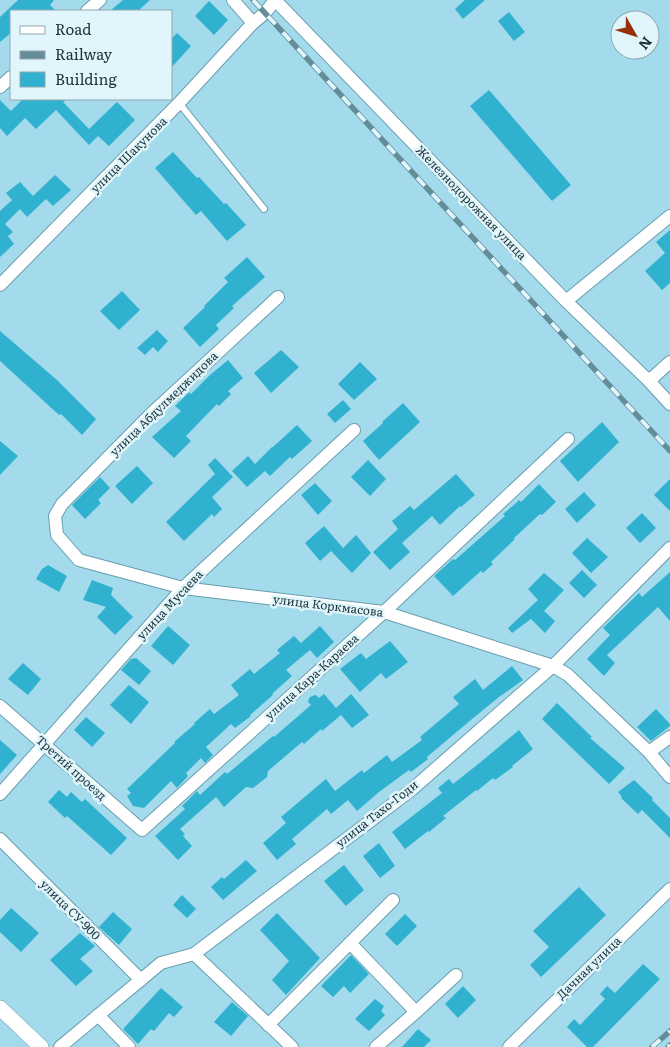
<svg xmlns="http://www.w3.org/2000/svg" width="670" height="1047" viewBox="0 0 670 1047" font-family="Literata,serif">
<style>
.building{fill:#30b1cf}
.lines{fill:none;stroke-linecap:round;stroke-linejoin:round}
.service-casing{stroke:#689eae;stroke-width:8}
.minor-casing{stroke:#689eae;stroke-width:14}
.tertiary-casing{stroke:#689eae;stroke-width:16}
.service{stroke:#fff;stroke-width:6}
.minor{stroke:#fff;stroke-width:12}
.tertiary{stroke:#fff;stroke-width:15}
.rail-casing{stroke:#658d99;stroke-width:5.5}
.rail{stroke:#e0f6fc;stroke-width:4;stroke-dasharray:11;stroke-linecap:butt}
.labels{text-anchor:middle;stroke-width:5;stroke-linejoin:round;paint-order:stroke}
.street-label{font-size:12px;fill:#1c3239;stroke:#e0f6fc}
</style>
<rect width="100%" height="100%" fill="#a3dbec"/>
<g class="building">
<polygon points="18,0 54,0 50,5 56,11 11,11 11,33 0,42 0,17"/>
<polygon points="123,0 150,0 138,11 110,11"/>
<polygon points="465,0 485,0 463,19 455,9"/>
<polygon points="209,1 228,20 214,35 195,16"/>
<polygon points="509,12 525,32 514,41 498,21"/>
<polygon points="177,33 191,46 171,68 171,39"/>
<polygon points="489,90 571,185 552,201 470,106"/>
<polygon points="23,99 67,99 63,102 89,129 117,102 135,120 109,146 98,136 89,145 56,110 36,129 25,118 7,136 0,128 0,100 11,111"/>
<polygon points="173,152 197,178 199,177 224,204 226,203 246,225 227,241 201,211 196,215 155,168"/>
<polygon points="55,175 71,190 53,206 46,199 27,217 20,209 5,224 13,232 8,236 14,244 0,257 0,211 12,200 6,193 20,182 33,196"/>
<polygon points="670,230 670,283 662,290 645,271 665,253 656,242"/>
<polygon points="247,257 265,277 232,306 234,308 216,325 219,329 200,347 183,328 205,307 204,306 228,282 224,278"/>
<polygon points="122,291 140,310 119,330 100,311"/>
<polygon points="157,330 168,341 158,352 153,347 145,355 137,348"/>
<polygon points="0,331 57,380 96,419 82,435 61,414 59,415 0,361"/>
<polygon points="281,350 299,367 271,393 254,373"/>
<polygon points="228,360 243,378 228,391 231,394 219,406 217,404 186,436 191,441 174,458 152,437 181,411 175,406 189,392 191,394 210,375"/>
<polygon points="360,362 377,379 354,400 338,384"/>
<polygon points="343,400 351,409 335,423 327,414"/>
<polygon points="403,403 420,422 379,460 363,441 383,423 382,422"/>
<polygon points="602,422 619,442 578,482 560,461"/>
<polygon points="297,425 312,441 292,459 290,457 270,476 265,471 247,487 232,471 248,456 255,464 272,447 273,447"/>
<polygon points="0,441 18,456 0,475"/>
<polygon points="215,458 233,477 212,497 222,509 214,517 212,514 184,541 166,522 215,474 208,465"/>
<polygon points="368,460 386,479 370,496 351,477"/>
<polygon points="137,466 153,483 132,504 115,486"/>
<polygon points="456,474 475,495 461,507 460,506 440,525 432,516 402,543 410,552 390,570 373,552 398,529 392,521 410,506 414,510"/>
<polygon points="100,477 110,488 98,500 101,503 85,519 72,505"/>
<polygon points="670,479 670,511 654,495"/>
<polygon points="315,483 332,501 318,515 301,495"/>
<polygon points="539,484 556,502 542,515 540,514 514,538 515,539 491,562 493,564 483,573 481,571 453,596 434,576 453,559 455,560 505,516 503,514 515,504 519,500 521,502"/>
<polygon points="584,492 596,505 577,523 565,509"/>
<polygon points="642,513 656,528 640,543 626,528"/>
<polygon points="324,526 343,548 356,535 371,553 352,573 331,551 320,561 305,543"/>
<polygon points="587,538 608,557 591,573 572,553"/>
<polygon points="48,565 67,576 59,592 36,579 42,569"/>
<polygon points="582,570 597,585 584,598 569,583"/>
<polygon points="670,572 670,621 658,607 607,655 615,663 604,676 587,659 610,635 603,628 639,593 642,597"/>
<polygon points="544,573 564,590 544,611 555,621 545,633 531,619 512,633 508,628 538,600 528,589"/>
<polygon points="92,580 113,588 111,595 133,617 115,635 97,617 106,607 83,600"/>
<polygon points="168,626 190,645 173,665 151,646"/>
<polygon points="320,626 334,642 317,658 310,650 286,670 292,676 272,694 273,695 250,715 251,716 235,728 231,724 206,747 213,755 205,763 201,758 186,773 188,776 177,788 171,781 144,808 133,806 127,796 131,793 127,789 175,743 174,742 195,724 194,723 210,709 214,714 239,695 231,685 250,669 254,674 280,653 277,650 294,636 301,643"/>
<polygon points="390,641 408,662 386,679 381,673 360,692 340,669 361,653 366,659"/>
<polygon points="136,658 151,671 139,685 121,670 131,659"/>
<polygon points="23,663 41,679 28,695 8,679"/>
<polygon points="512,666 523,680 499,697 472,719 427,757 428,759 411,772 409,770 379,792 357,811 348,800 331,814 327,809 292,839 296,844 277,860 263,843 286,823 281,817 326,779 335,791 362,770 364,773 387,755 392,762 422,740 420,737 459,704 453,697 475,679 483,690"/>
<polygon points="129,685 149,702 131,724 110,705"/>
<polygon points="324,694 336,708 351,694 369,715 352,728 341,715 322,731 321,729 304,744 302,742 268,771 267,777 253,788 246,787 224,807 216,797 180,829 185,834 183,836 192,846 178,860 155,836 185,809 182,806 197,791 200,795 225,772 227,774 273,736 274,737 311,705 308,702 309,698 312,696 316,695 319,698"/>
<polygon points="557,703 592,737 590,738 625,768 609,784 542,719"/>
<polygon points="656,709 670,724 670,726 651,741 637,727"/>
<polygon points="86,717 105,733 92,747 74,730"/>
<polygon points="519,730 533,749 512,766 513,767 495,780 493,778 477,791 476,790 443,816 446,818 429,832 428,831 405,849 392,832 442,793 438,788 449,779 453,784 482,761"/>
<polygon points="0,740 17,755 0,774"/>
<polygon points="634,780 653,798 652,800 670,818 670,838 642,810 638,814 621,798 622,797 618,792"/>
<polygon points="59,790 67,797 71,792 82,802 85,799 127,838 111,855 67,816 65,818 48,802"/>
<polygon points="379,843 395,866 380,878 363,856"/>
<polygon points="246,860 257,871 223,900 211,887 222,877 224,879"/>
<polygon points="344,865 364,890 346,906 324,881"/>
<polygon points="579,887 606,915 541,977 530,965 549,947 533,931"/>
<polygon points="182,895 196,909 187,918 173,905"/>
<polygon points="11,908 39,933 21,952 0,932 0,920"/>
<polygon points="113,912 132,929 119,945 99,927"/>
<polygon points="277,913 320,958 286,995 272,980 289,961 260,930"/>
<polygon points="405,914 417,926 397,946 385,934"/>
<polygon points="80,933 95,946 80,959 93,971 76,986 50,960"/>
<polygon points="351,955 369,974 350,993 344,986 333,997 321,986"/>
<polygon points="643,964 660,979 593,1047 587,1047 567,1027 574,1019 580,1025 605,999 600,994 607,986 615,993"/>
<polygon points="463,986 476,1000 458,1018 445,1004"/>
<polygon points="161,988 183,1007 174,1017 169,1013 154,1031 151,1029 138,1044 123,1029"/>
<polygon points="375,999 384,1006 381,1011 385,1015 369,1031 355,1019"/>
<polygon points="232,1002 248,1016 231,1036 214,1022"/>
<polygon points="418,1029 431,1040 424,1047 402,1047"/>
</g>
<g class="lines">
<defs>
<polyline id="service" points="179,103 264,209"/>
<g id="minor">
<polyline points="233,0 253,23"/>
<polyline points="275,0 566,301 649,381 670,404"/>
<polyline points="87,11 100,0"/>
<polyline points="0,87 11,77"/>
<polyline points="0,285 179,103 253,23 265,13 275,0"/>
<polyline points="278,297 151,414 62,504 55,516 57,535 79,560 183,588 384,612 553,666 568,675 649,752 670,777"/>
<polyline points="566,301 670,216"/>
<polyline points="649,381 670,362"/>
<polyline points="0,706 142,830 384,612 568,439"/>
<polyline points="649,752 670,737"/>
<polyline points="0,794 183,588 354,430"/>
<polyline points="0,839 141,980"/>
<polyline points="350,943 416,1012"/>
<polyline points="194,954 292,1047"/>
<polyline points="98,1015 129,1047"/>
<polyline points="268,1025 393,900"/>
<polyline points="60,1047 161,963 194,954 410,791 553,666 670,548"/>
<polyline points="376,1047 416,1012 456,975"/>
<polyline points="509,1047 670,889"/>
</g>
<polyline id="tertiary" points="0,1008 41,1047"/>
</defs>
<use href="#service" class="service-casing"/>
<use href="#minor" class="minor-casing"/>
<use href="#tertiary" class="tertiary-casing"/>
<use href="#service" class="service"/>
<use href="#minor" class="minor"/>
<use href="#tertiary" class="tertiary"/>
<defs>
<g id="rail">
<polyline points="253,0 670,451"/>
<polyline points="652,1047 670,1031"/>
<polyline points="668,1047 670,1045"/>
</g>
</defs>
<use href="#rail" class="rail-casing"/>
<use href="#rail" class="rail"/>
</g>
<g class="labels">
<g class="street-label">
<text transform="translate(129 155) rotate(-45)" y="4">улица Шакунова</text>
<text transform="translate(471 203) rotate(46)" y="4">Железнодорожная улица</text>
<text transform="translate(164 404) rotate(-44)" y="4">улица Абдулмеджидова</text>
<text transform="translate(170 605) rotate(-47)" y="4">улица Мусаева</text>
<text transform="translate(328 606) rotate(7)" y="4">улица Коркмасова</text>
<text transform="translate(312 677) rotate(-42)" y="4">улица Кара-Караева</text>
<text transform="translate(71 768) rotate(42)" y="4">Третий проезд</text>
<text transform="translate(377 814) rotate(-38)" y="4">улица Тахо-Годи</text>
<text transform="translate(70 910) rotate(45)" y="4">улица СУ-900</text>
<text transform="translate(589 968) rotate(-44)" y="4">Дачная улица</text>
</g>
</g>
<rect x="10" y="10" width="162" height="90" fill="#e0f6fc" stroke="#92a8ae"/>
<rect x="20" y="26" width="25" height="8" fill="#ffffff" stroke="#92a8ae"/>
<text x="55" y="35" font-size="15" fill="#1c3239">Road</text>
<rect x="20" y="51" width="25" height="8" fill="#658d99" stroke="#92a8ae"/>
<text x="55" y="60" font-size="15" fill="#1c3239">Railway</text>
<rect x="20" y="72" width="25" height="15" fill="#30b1cf" stroke="#92a8ae"/>
<text x="55" y="85" font-size="15" fill="#1c3239">Building</text>
<g transform="translate(635 35) rotate(129)"><circle r="24" fill="#e0f6fc" stroke="#92a8ae"/>
<path d="M0-4L9 19L0 12L-9 19Z" fill="#963008"/>
<text y="-8" font-size="14" font-weight="bold" text-anchor="middle" fill="#1c3239">N</text>
</g>
</svg>
